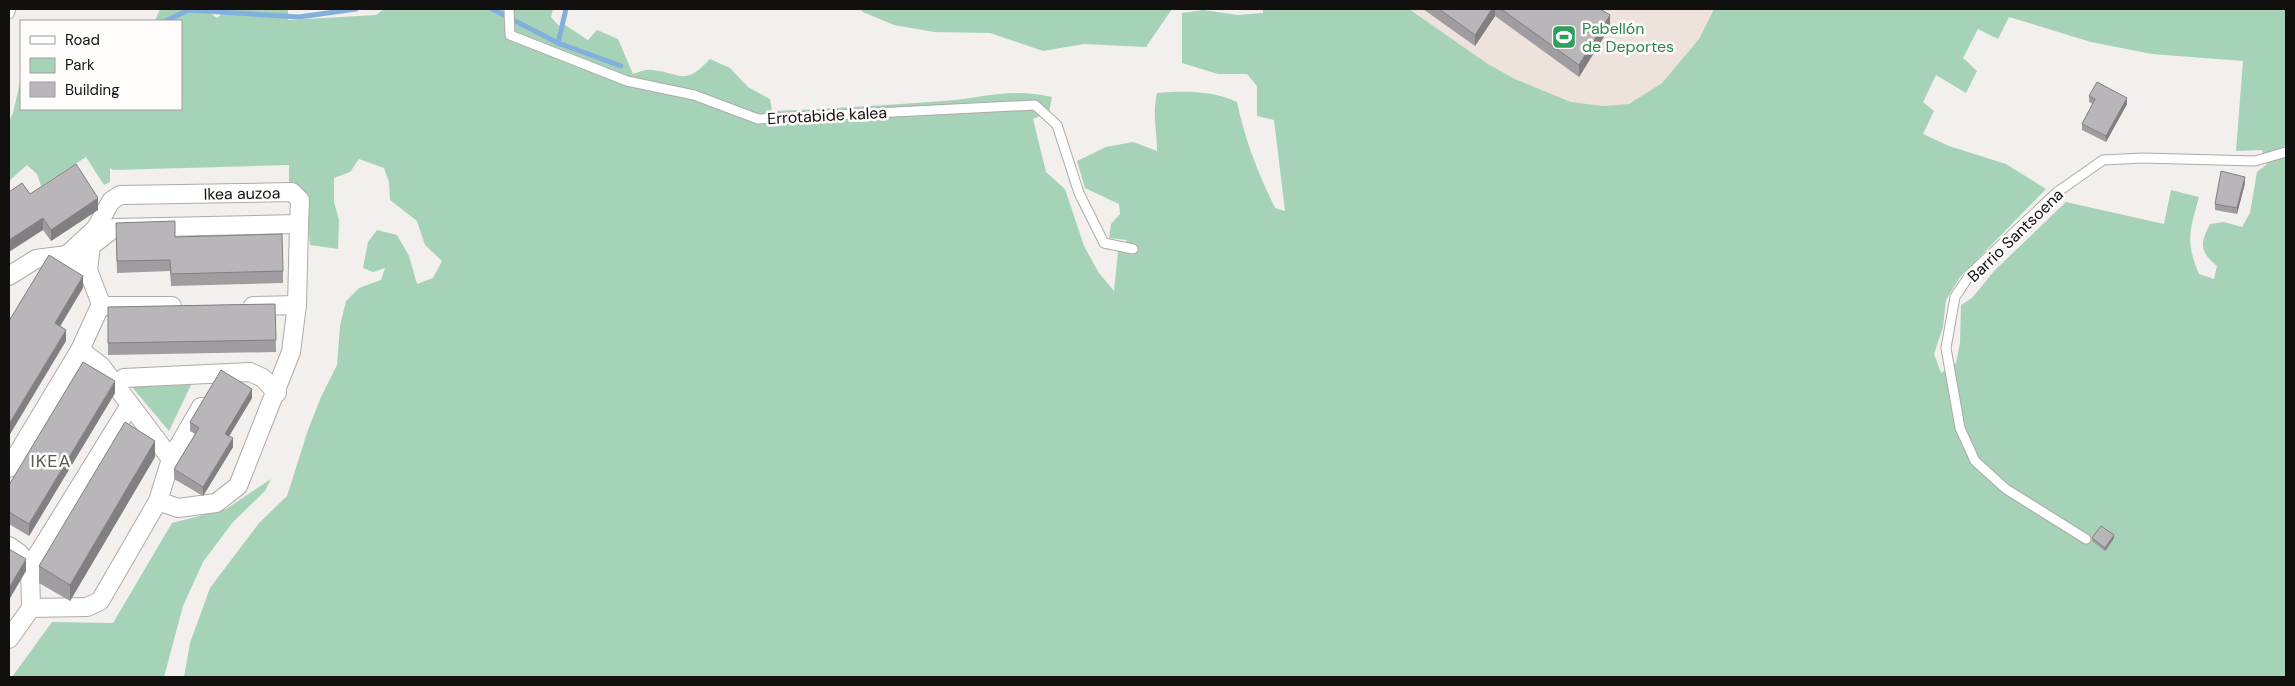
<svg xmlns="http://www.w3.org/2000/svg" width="2295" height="686" viewBox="0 0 2295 686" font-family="'DM Sans',sans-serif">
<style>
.built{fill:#eee2dc}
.green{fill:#a6d2b8;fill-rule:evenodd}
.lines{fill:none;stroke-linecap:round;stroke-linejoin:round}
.stream{stroke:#82afdd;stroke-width:5}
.service-casing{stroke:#aeaaa8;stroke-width:11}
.minor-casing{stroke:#aeaaa8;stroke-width:20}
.service{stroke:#fff;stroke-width:9}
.minor{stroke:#fff;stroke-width:18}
.wall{fill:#9f9da0}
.shaded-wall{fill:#827f82}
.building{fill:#b9b6ba;stroke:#827f82}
.labels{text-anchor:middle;stroke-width:5;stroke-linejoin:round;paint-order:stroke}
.leisure-label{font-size:16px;fill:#27864d;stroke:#fffcfb;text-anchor:start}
.street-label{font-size:16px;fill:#12100f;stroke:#fffcfb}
.neighbourhood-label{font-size:18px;letter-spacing:1px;fill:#5b5755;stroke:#fffcfb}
</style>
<rect width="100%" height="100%" fill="#f3efec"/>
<polygon class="built" points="1409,9 1714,9 1699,39 1662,83 1629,104 1603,106 1571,102 1515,79 1488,64"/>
<g class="green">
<path d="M160 9H205L217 18 227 9H288V20L376 15 384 9H553L551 17 559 26 565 25 588 40 597 30 618 39 633 74C639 72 646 69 652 70 682 73 684 87 710 59L730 68 748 87 770 99 772 111C829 109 886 105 943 101 982 98 1012 87 1052 97L1049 112 1033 119 1046 172 1065 189 1084 246 1099 273 1114 291 1118 251 1127 240 1109 238 1111 224 1120 214 1119 204 1085 188 1077 161 1106 147 1133 142 1157 151C1157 128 1152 116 1157 93 1185 91 1211 90 1237 102 1245 140 1258 173 1275 208L1285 211 1274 120 1257 116V86L1247 74H1218L1182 63V13L1203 10 1238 15 1263 13V9H1409L1488 64 1515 79 1571 102 1603 106 1629 104 1662 83 1699 39 1714 9H2286V677H184L190 643 210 588 259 523 287 496 308 430 321 397 337 365 340 326 346 301 359 288 381 280 385 268 373 272 363 268 368 242 377 230 397 235 409 256 417 284 433 278 442 261 425 245 417 221 390 200 389 182 384 168 359 159 350 172 334 178V202L339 220 338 249 310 245 304 193 289 182V165L113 170 110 168V182L104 185 86 157 41 186 37 174 27 165 9 181V121L13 113 21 78V109H181V21H155ZM2009 17 2091 42 2152 54 2243 61 2236 151 2262 150 2267 164 2257 172 2250 213 2242 227 2224 222 2210 224C2200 244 2199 251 2217 266L2214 279 2199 274C2185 241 2190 230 2199 197L2171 190 2164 224 2066 202 1994 271 1972 298 1961 305 1960 343 1956 363 1941 373 1934 354 1943 327 1946 300 1960 277 2046 189 2006 164 1949 146 1923 134 1934 111 1923 102 1936 75 1966 93 1977 71 1963 58 1978 29 1998 39Z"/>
<polygon points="860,9 1172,9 1146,47 1084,44 1043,51 990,33 934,32 894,25 863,12"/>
<polygon points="191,385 169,431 131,386"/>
<polygon points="271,479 265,491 233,522 203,562 183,606 164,677 12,677 52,622 113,623 172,523 226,509"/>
</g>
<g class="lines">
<g class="stream">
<polyline points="492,9 558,43 621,66"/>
<polyline points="165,21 189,10 299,17 356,9"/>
<polyline points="558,43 566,9"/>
</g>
<defs>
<g id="service">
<polyline points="509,9 510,35 627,81 694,95 758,119 1035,105 1057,125 1079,193 1104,243 1133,249"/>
<polyline points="9,14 11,9"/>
<polyline points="2086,539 2006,489 1975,461 1960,428 1946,348 1955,297 1971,273 2056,193 2103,160 2143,158 2255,161 2286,152"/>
</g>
<g id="minor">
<polyline points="67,255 96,228 111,201 120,195 292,192 300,200 299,224 114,228 91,246 88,270"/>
<polyline points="9,276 36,259 67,255 88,270 101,304 80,350 9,468"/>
<polyline points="100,306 172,306"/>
<polyline points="253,306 297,305"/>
<polyline points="80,350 101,366 171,459"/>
<polyline points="117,387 124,378 250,372 263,378 277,393"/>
<polyline points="158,501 171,459 201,407"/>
<polyline points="9,546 19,553 30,567"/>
<polyline points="31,608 30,567 130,405"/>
<polyline points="9,639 31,608 87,607 100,601 158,501 178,508 216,503 238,486 291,352 297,305 299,224"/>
</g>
</defs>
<use href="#service" class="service-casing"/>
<use href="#minor" class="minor-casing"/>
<use href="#service" class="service"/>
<use href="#minor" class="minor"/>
</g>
<g class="wall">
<polygon points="1423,9 1600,9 1610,27 1579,77 1495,16 1475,46"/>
<polygon points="2089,96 2127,104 2106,142 2082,130 2082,124 2093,104 2089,102"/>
<polygon points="2245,183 2237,214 2215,210 2215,204"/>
<polygon points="30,194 98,210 51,241 43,230"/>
<polygon points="116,235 175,237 283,271 283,283 171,286 170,271 117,273"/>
<polygon points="275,304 276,352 108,355 108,307"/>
<polygon points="115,393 29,536 9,524 9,485"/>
<polygon points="252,398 229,436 233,447 203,496 174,479 174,469 195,434 190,431 190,422"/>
<polygon points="155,457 70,601 39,583 39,566"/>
<polygon points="2092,538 2114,538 2105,551 2092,541"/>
</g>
<g class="shaded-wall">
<polygon points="1492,9 1495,9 1495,16 1475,46 1475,35"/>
<polygon points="1610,15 1610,27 1579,77 1579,65"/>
<polygon points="2127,98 2127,104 2106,142 2106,136"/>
<polygon points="2245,177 2245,183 2237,214 2237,208"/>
<polygon points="98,198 98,210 51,241 51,230"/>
<polygon points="43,218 43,230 9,252 9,240"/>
<polygon points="83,276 83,288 55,335 55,323"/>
<polygon points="66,330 66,341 9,436 9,424"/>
<polygon points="115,381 115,393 29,536 29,524"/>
<polygon points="252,389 252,398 225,443 225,434"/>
<polygon points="233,438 233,447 203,496 203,487"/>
<polygon points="155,441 155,457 70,601 70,585"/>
<polygon points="2114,535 2114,538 2105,551 2105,548"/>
<polygon points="26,559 26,571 9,600 9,588"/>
</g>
<g class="building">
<polygon points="1439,9 1492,9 1475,35"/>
<polygon points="1501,9 1600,9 1610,15 1579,65"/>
<polygon points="2097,82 2127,98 2106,136 2082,124 2095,99 2089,96"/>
<polygon points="76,164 98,198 51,230 43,218 9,240 9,192 22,183 30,194"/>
<polygon points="2221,171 2245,177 2237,208 2215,204"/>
<polygon points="175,221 175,237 282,234 283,271 171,274 170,260 117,261 116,223"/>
<polygon points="49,255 83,276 55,323 66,330 9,424 9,321"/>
<polygon points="275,304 276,340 108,343 108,307"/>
<polygon points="83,362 115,381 29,524 9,512 9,485"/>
<polygon points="221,370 252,389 225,434 233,438 203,487 174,469 199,428 190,422"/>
<polygon points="125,422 155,441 70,585 39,566"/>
<polygon points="2101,526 2114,535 2105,548 2092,538"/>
<polygon points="9,549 26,559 9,588"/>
</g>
<defs>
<symbol id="stadium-square" viewBox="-11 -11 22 22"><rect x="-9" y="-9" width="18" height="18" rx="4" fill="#2e9e5b" stroke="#fffcfb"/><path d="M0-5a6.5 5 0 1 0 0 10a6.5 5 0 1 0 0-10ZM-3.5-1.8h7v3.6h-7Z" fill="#fff"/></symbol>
</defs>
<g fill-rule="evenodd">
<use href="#stadium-square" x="1550" y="23" width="28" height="28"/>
</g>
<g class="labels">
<g class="leisure-label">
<text x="1582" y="34">Pabellón<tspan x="1582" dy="18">de Deportes</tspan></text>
</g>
<g class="street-label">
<text transform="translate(827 115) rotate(-3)" y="6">Errotabide kalea</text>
<text transform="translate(242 193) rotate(-1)" y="6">Ikea auzoa</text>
<text transform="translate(2015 235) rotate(-44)" y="6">Barrio Santsoena</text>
</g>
<g class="neighbourhood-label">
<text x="51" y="467">IKEA</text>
</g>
</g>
<rect width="2295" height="686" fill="none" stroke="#12100f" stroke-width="20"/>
<rect x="20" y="20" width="162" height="90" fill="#fffcfb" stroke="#a09e9d"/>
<rect x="30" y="36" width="25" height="8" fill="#ffffff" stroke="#a09e9d"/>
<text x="65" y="45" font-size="15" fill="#12100f">Road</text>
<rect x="30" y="58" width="25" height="15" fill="#a6d2b8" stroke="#a09e9d"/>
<text x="65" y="70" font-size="15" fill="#12100f">Park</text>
<rect x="30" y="82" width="25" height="15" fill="#b9b6ba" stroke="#a09e9d"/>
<text x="65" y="95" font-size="15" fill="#12100f">Building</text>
</svg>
